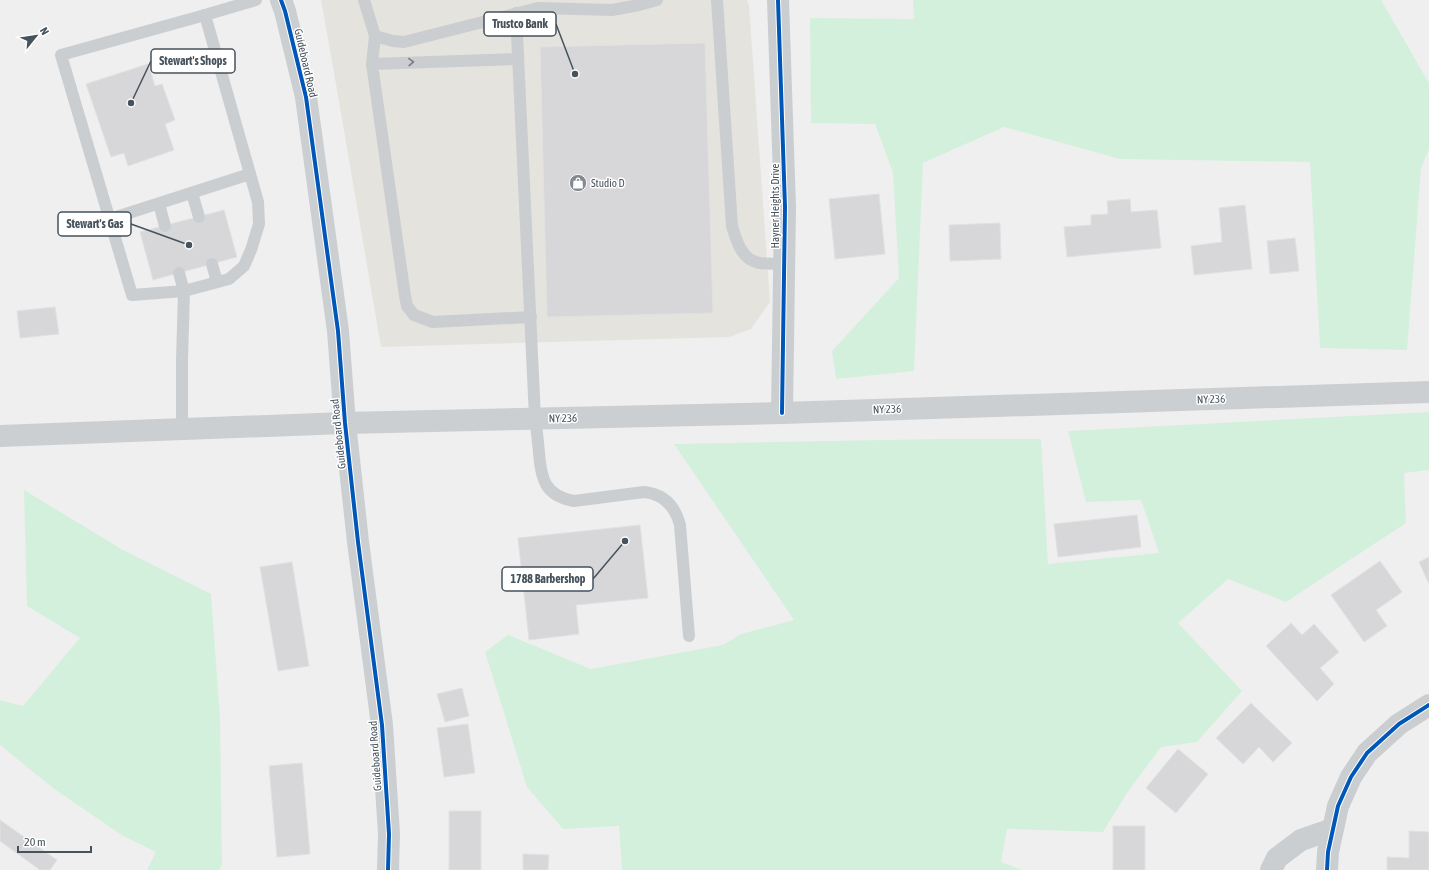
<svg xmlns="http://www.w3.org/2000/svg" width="1429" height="870" viewBox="0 0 1429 870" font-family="'Asap Condensed',sans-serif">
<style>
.commercial{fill:#e5e3dd}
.green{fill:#d3f0dd}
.building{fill:#d7d7d9;stroke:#e1e1e2}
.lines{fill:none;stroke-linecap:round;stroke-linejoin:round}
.lane{stroke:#cbced0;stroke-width:12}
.street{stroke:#cbced0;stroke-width:22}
.secondary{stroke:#cbcfd1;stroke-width:22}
.cycleway-casing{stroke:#fff;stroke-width:6}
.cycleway{stroke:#0057b8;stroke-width:4}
.oneway{stroke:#757d85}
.labels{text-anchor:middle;stroke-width:3;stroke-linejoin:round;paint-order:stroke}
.street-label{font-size:11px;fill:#46525c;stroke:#fff}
.poi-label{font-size:11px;fill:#46525c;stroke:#fff;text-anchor:start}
.leader{fill:none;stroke:#46525c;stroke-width:1.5}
.callout-dot{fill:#46525c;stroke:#fff;stroke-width:1.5}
.callout{fill:#fff;stroke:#46525c;stroke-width:1.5}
.callout-label{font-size:12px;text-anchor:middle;font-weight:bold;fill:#46525c}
</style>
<rect width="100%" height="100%" fill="#f0efef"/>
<polygon class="commercial" points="321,0 747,0 749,5 770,302 751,329 729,337 381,347 336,84"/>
<g class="green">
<polygon points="913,0 1381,0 1429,83 1429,149 1421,168 1407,350 1320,348 1310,162 1120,159 1004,127 923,163 914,371 836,379 832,351 899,278 893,173 875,124 811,123 810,18 914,19"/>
<polygon points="1429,412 1429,470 1404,473 1406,523 1286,602 1228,579 1178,623 1242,691 1197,742 1161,747 1127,793 1103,832 1007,829 1001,862 1022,870 622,870 619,826 563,829 527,787 485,652 508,635 591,669 723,645 741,634 794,620 674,444 938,439 1041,439 1048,564 1159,553 1141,500 1086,502 1068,431"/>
<polygon points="24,490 123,550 211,594 220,718 222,865 219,870 147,870 156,852 123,836 53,788 0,745 0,700 23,706 80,638 27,606"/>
</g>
<g class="building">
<polygon points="705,43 713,313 547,317 540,47"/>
<polygon points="148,64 155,86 162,84 175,120 165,124 174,150 128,166 124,153 111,157 86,84"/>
<polygon points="879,194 885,254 835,259 829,199"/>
<polygon points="1130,199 1131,212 1157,210 1161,248 1067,257 1064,227 1091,225 1091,215 1108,214 1107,201"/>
<polygon points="1245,205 1252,269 1194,275 1191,246 1222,242 1219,208"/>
<polygon points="224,210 237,257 153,280 140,232"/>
<polygon points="1000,223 1001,259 950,261 949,225"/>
<polygon points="1295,238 1299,271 1270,274 1267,241"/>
<polygon points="55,307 59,334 20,338 17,311"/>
<polygon points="1137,515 1141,547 1058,557 1054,524"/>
<polygon points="640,525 648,598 576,605 579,634 529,640 518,538"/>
<polygon points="1429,557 1429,584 1419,562"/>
<polygon points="1380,561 1402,592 1376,610 1387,626 1364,642 1331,595"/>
<polygon points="292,562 309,666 278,671 260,567"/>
<polygon points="1291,623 1302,635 1314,624 1339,652 1320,668 1334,684 1317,701 1266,646"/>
<polygon points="462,688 469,716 445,722 437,694"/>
<polygon points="1251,703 1292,743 1273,762 1259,747 1243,764 1216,738"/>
<polygon points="468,724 475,773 444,777 437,728"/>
<polygon points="1178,749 1208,774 1176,813 1146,788"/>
<polygon points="302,763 310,854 277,857 269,766"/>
<rect x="449" y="811" width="32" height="59"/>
<polygon points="0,820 57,860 50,870 40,870 0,841"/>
<rect x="1113" y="826" width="32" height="44"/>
<polygon points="1409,831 1429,832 1429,870 1387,870 1387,857 1409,858"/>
<polygon points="523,854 549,855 548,870 523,870"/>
</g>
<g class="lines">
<g class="lane">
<polyline points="364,0 375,36 393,41 404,42 538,8 612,10 639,5 657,0"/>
<path d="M717 0 732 226C736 239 741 258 756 262 763 265 776 263 784 264"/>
<path d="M516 13 535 418C537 430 538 442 539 453 541 479 545 496 574 501L644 492C664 494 675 506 680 525L689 636"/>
<polyline points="375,36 372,64 405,296 407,306 414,315 433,322 531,317"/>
<polyline points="372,64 518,59"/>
<polyline points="192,193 199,217"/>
<polyline points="159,204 165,226"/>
<polyline points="110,219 250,174"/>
<polyline points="212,264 217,282"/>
<polyline points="179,273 184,291 132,295 61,55 205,15"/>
<polyline points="182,429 182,360 184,291 229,279 244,266 251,250 259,224 258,202 205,15 256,0"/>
</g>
<g class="street">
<polyline points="778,0 785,207 782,413"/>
<polyline points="1271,870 1277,858 1301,840 1333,829"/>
<polyline points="1327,870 1328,852 1338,806 1351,777 1367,753 1399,724 1429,705"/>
</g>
<g class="secondary">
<polyline points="281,0 285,11 306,97 338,331 345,423 358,542 382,725 389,834 388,870"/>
<polyline points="0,436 345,423 782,413 1429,392"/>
</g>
<defs>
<g id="cycleway">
<polyline points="281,0 285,11 306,97 338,331 345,423 358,542 382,725 389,834 388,870"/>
<polyline points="778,0 785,207 782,413"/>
<polyline points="1327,870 1328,852 1338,806 1351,777 1367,753 1399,724 1429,705"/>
</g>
</defs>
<use href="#cycleway" class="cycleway-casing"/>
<use href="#cycleway" class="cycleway"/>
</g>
<defs><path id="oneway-chevron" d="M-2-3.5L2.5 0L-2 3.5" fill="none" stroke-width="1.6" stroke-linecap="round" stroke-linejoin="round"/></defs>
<use class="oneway" href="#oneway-chevron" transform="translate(411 62) rotate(-2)"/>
<defs>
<symbol id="shop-disc" viewBox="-11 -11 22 22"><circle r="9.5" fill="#82898f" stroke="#fff"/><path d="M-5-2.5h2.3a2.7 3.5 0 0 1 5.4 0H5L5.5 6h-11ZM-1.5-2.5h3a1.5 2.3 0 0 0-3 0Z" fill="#fff"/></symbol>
</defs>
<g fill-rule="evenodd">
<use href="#shop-disc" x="568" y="173" width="20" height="20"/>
</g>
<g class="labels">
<g class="street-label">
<text transform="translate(306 63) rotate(77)" y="4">Guideboard Road</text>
<text transform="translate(775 206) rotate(-90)" y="4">Hayner Heights Drive</text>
<text transform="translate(1211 399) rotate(-2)" y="4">NY 236</text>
<text transform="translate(887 409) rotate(-2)" y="4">NY 236</text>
<text transform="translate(563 418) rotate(-1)" y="4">NY 236</text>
<text transform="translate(338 434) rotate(-96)" y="4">Guideboard Road</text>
<text transform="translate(375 756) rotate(-94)" y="4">Guideboard Road</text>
</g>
<g class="poi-label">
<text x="591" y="187">Studio D</text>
</g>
</g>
<path class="leader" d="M575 74L556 24M131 103L151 61M189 245L131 224M625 541L593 579"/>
<g class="callout-dot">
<circle cx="575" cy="74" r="4"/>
<circle cx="131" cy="103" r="4"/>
<circle cx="189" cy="245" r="4"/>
<circle cx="625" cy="541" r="4"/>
</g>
<g class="callout">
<rect x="484" y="12" width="72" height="24" rx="4"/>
<rect x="151" y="49" width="84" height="24" rx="4"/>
<rect x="58" y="212" width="73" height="24" rx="4"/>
<rect x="502" y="567" width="91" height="24" rx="4"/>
</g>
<g class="callout-label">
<text x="520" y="28">Trustco Bank</text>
<text x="193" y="65">Stewart's Shops</text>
<text x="95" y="228">Stewart's Gas</text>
<text x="548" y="583">1788 Barbershop</text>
</g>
<g transform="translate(36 36) rotate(60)" stroke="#ffffff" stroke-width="3" paint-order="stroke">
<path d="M0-3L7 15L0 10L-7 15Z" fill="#46525c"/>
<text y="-6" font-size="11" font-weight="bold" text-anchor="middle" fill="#46525c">N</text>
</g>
<path d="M18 846v6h73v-6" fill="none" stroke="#46525c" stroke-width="2"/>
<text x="24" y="846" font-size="12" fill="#46525c" stroke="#ffffff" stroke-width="3" paint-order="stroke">20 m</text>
</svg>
